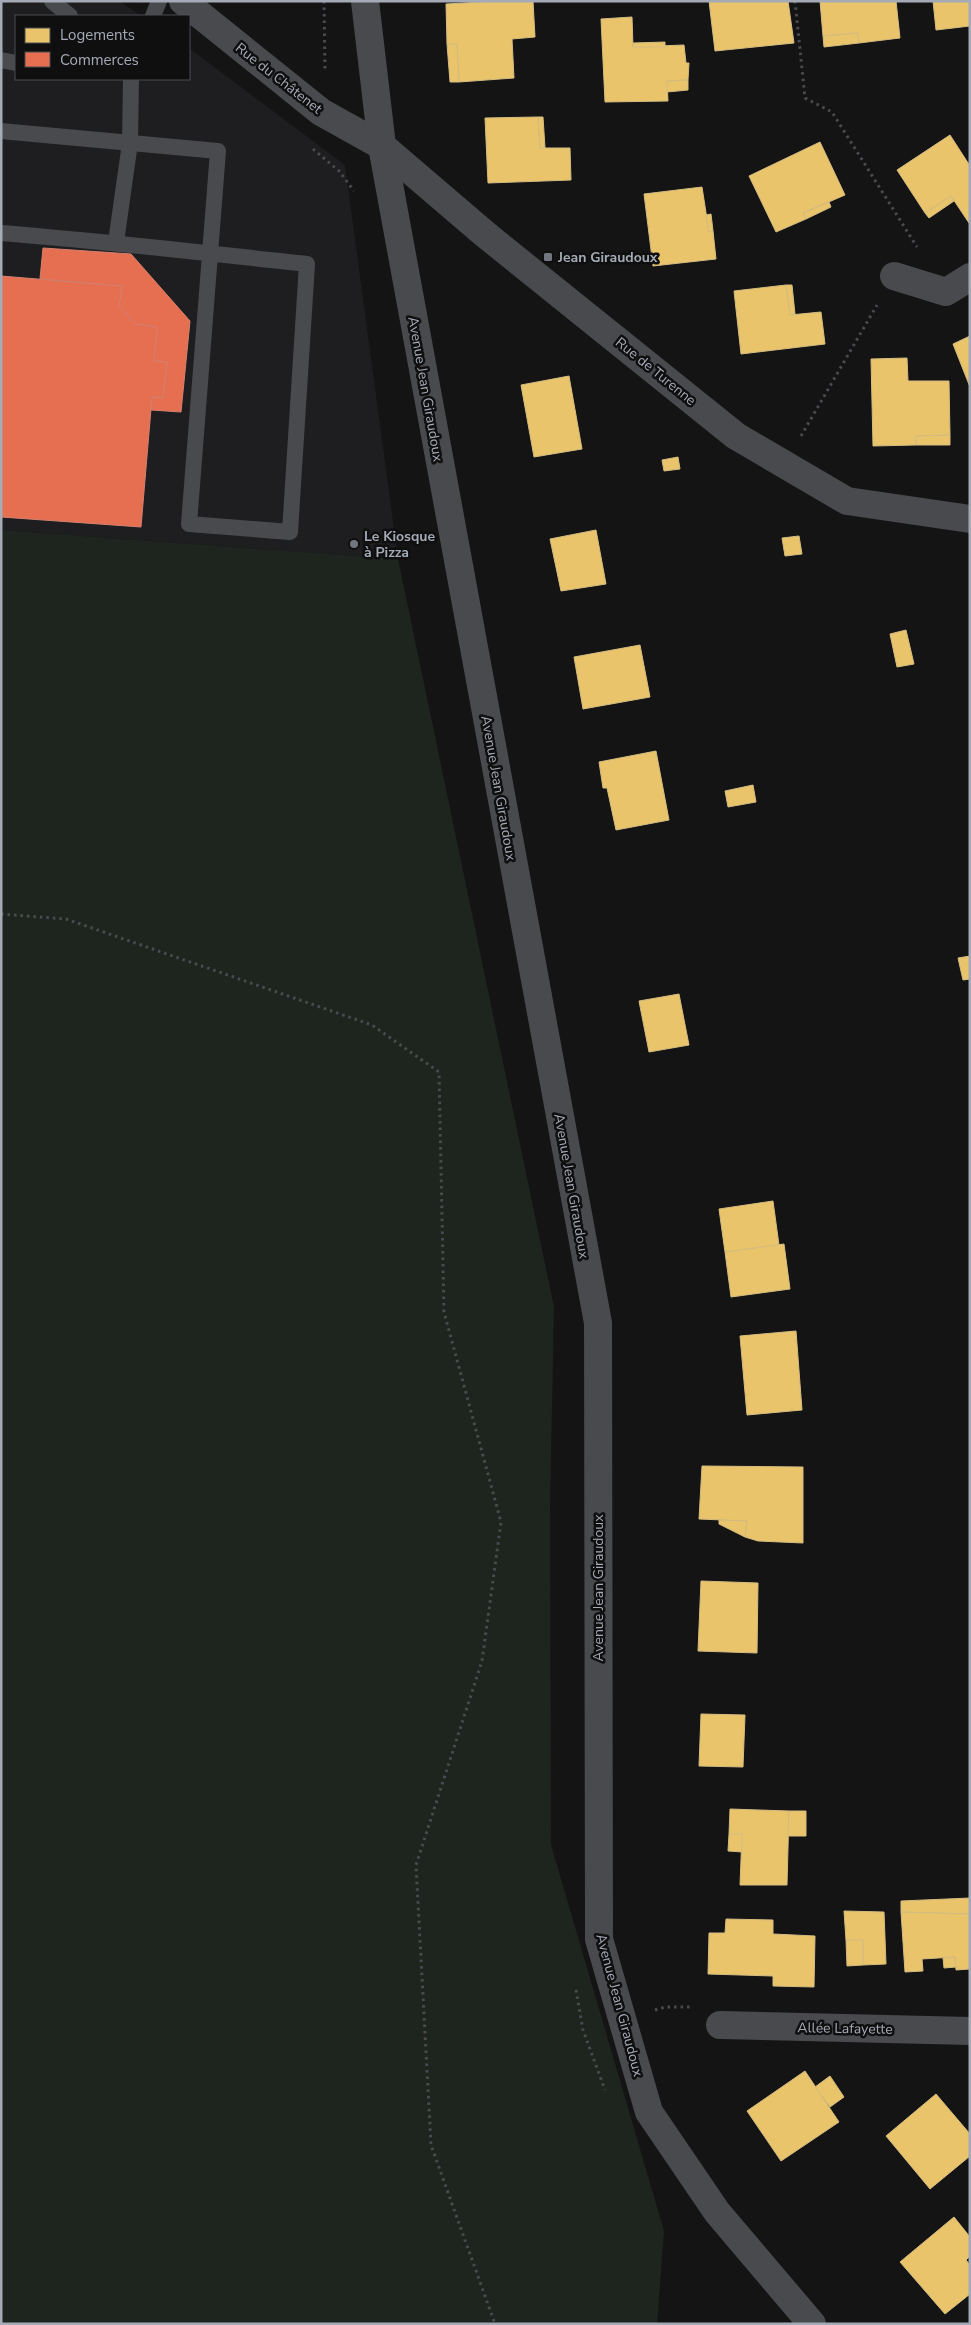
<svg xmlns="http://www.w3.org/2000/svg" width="971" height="2325" viewBox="0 0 971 2325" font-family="'Nunito Sans',sans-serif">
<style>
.built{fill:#1e1e20}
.green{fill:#1e251f}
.homes{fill:#e9c46a;stroke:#d5bc81}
.shops{fill:#e76f51;stroke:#d3816f}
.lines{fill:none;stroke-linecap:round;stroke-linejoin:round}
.path{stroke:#4a4b4f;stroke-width:3;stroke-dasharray:2.5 4;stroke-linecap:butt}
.service{stroke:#484a4d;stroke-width:16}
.minor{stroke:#484a4d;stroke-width:28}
.tertiary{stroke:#484a4d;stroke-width:28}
.poi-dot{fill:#72767e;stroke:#0f0f10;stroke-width:2}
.labels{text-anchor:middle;stroke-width:5;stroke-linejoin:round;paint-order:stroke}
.street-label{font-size:14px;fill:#a5abb6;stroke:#0f0f10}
.poi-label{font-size:14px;font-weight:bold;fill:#a5abb6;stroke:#0f0f10;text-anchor:start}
</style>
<rect width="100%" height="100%" fill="#141415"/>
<polygon class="built" points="1,1 119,1 142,16 16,16 16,79 189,79 189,48 345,165 398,559 1,530"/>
<polygon class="green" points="1,530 398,559 554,1307 550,1504 551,1845 664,2231 657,2324 1,2324"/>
<g class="homes">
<polygon points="501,1 533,1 535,37 512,39 514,78 459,82 457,44 447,44 446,4"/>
<polygon points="709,1 788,1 794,43 715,51"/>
<polygon points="820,1 896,1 900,38 859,43 858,33 823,36"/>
<polygon points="933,1 970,1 970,26 936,30"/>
<polygon points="632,17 633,47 684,45 686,63 689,63 688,80 667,81 668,101 605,102 601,19"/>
<polygon points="858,33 859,43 824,47 823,36"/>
<polygon points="665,42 665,47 633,47 633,43"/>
<polygon points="447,44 457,44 459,82 450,82"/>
<polygon points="688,80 688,90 667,92 667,81"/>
<polygon points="538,117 540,148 570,148 571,180 488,183 485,118"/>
<polygon points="538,117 543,117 545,148 540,148"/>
<polygon points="950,135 970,166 969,223 951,196 925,213 897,170"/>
<polygon points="820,142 845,195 803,213 806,219 776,232 749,176"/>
<polygon points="702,187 709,232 713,231 716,259 653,266 644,194"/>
<polygon points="951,196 954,201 929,218 925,213"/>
<polygon points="829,202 831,207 806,219 803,213"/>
<polygon points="711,214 713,231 709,232 706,215"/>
<polygon points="786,285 792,285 795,314 790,315"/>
<polygon points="786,285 790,315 821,312 825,344 741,354 734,291"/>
<polygon points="970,336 970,387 953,344"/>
<polygon points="907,358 908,381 949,381 950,435 916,436 916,445 873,446 871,359"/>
<polygon points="569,376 582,449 534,457 521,385"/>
<polygon points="950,435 950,445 916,445 916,436"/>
<polygon points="678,457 680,469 664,471 662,460"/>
<polygon points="596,530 606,584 561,591 550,539"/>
<polygon points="799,536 802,554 785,556 782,538"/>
<polygon points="906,630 914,664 897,667 890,634"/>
<polygon points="640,645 650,697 583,709 574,657"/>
<polygon points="656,751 669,820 616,830 607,788 603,788 599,762"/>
<polygon points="753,785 756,802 728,807 725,791"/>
<polygon points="970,956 970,979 963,980 958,958"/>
<polygon points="679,994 689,1045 649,1052 639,1001"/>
<polygon points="773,1201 779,1245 725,1252 719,1209"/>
<polygon points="784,1244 790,1289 731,1297 725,1252"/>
<polygon points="796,1331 802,1410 747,1415 740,1336"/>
<polygon points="702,1466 803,1467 803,1543 758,1541 745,1537 747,1521 699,1519"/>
<polygon points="719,1520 747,1521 745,1537 719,1524"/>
<polygon points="701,1581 758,1583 757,1653 698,1651"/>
<polygon points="701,1714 745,1715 743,1767 699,1766"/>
<polygon points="730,1809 789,1811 787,1885 740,1885 742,1834 729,1834"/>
<polygon points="789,1811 806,1811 806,1836 788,1836"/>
<polygon points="729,1834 742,1834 742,1852 728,1851"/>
<polygon points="970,1898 970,1914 901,1912 901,1901"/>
<polygon points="844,1911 884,1912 886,1964 863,1965 863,1940 846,1940"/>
<polygon points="901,1912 970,1914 970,1969 956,1970 955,1957 922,1959 923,1971 905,1972"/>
<polygon points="726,1919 773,1920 773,1934 815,1936 814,1987 773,1986 773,1976 708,1974 709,1933 725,1933"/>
<polygon points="846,1940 863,1940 863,1965 847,1966"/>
<polygon points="955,1957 956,1967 944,1968 943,1958"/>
<polygon points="805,2071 839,2122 781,2161 747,2111"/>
<polygon points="830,2076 844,2097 830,2107 815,2087"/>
<polygon points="936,2094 970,2134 970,2156 930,2189 886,2136"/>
<polygon points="954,2217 970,2237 970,2256 966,2260 970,2265 970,2294 945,2314 900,2262"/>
</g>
<g class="shops">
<polygon points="43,248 131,254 190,321 181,412 151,410 152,397 163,398 167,362 154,361 157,327 135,324 119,306 122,286 40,279"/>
<polygon points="1,276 122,286 119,306 135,324 157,327 154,361 167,362 163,398 152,397 141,527 1,517"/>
</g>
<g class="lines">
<g class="path">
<polyline points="324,1 325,72"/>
<polyline points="795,1 805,98 832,112 917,247"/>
<polyline points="313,149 339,171 354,191"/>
<polyline points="801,436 877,305"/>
<polyline points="1,914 66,919 372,1025 439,1072 444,1312 501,1522 482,1661 416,1865 431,2145 495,2324"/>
<polyline points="576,1990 583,2030 605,2090"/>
<polyline points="655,2010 665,2007 691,2007"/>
</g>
<g class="service">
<polyline points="52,1 70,16"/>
<polyline points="153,16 159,1"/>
<polyline points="1,60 16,63"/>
<path d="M1 131 218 151 189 524 290 532 307 264C205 253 103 241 1 233"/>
<polyline points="116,242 130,143 131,79"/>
</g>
<g class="minor">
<polyline points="183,1 321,112 382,146 486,235 736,436 847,501 970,519"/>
<polyline points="894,276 946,292 970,277"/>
<polyline points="720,2025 970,2031"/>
</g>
<polyline class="tertiary" points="365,1 382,146 598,1323 599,1939 649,2112 717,2212 812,2324"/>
</g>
<g class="poi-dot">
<rect x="543" y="252" width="10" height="10" rx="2.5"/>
<circle cx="354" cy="544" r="5"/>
</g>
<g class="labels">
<g class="street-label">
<text transform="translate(279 78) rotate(38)" y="5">Rue du Châtenet</text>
<text transform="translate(656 371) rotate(39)" y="5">Rue de Turenne</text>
<text transform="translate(426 389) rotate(80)" y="5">Avenue Jean Giraudoux</text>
<text transform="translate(499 788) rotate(80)" y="5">Avenue Jean Giraudoux</text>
<text transform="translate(572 1186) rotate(80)" y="5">Avenue Jean Giraudoux</text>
<text transform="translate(598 1588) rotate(-90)" y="5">Avenue Jean Giraudoux</text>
<text transform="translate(620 2005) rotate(75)" y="5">Avenue Jean Giraudoux</text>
<text transform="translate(845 2028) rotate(1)" y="5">Allée Lafayette</text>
</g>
<g class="poi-label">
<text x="558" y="262">Jean Giraudoux</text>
<text x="364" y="541">Le Kiosque<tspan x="364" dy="16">à Pizza</tspan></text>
</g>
</g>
<rect width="971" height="2325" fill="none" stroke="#a5abb6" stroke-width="5"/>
<rect x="15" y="15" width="175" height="65" fill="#0f0f10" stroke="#4b4d52"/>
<rect x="25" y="28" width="25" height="15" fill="#e9c46a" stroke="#4b4d52"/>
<text x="60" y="40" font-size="15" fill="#a5abb6">Logements</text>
<rect x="25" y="52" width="25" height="15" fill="#e76f51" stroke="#4b4d52"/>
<text x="60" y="65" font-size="15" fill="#a5abb6">Commerces</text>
</svg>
